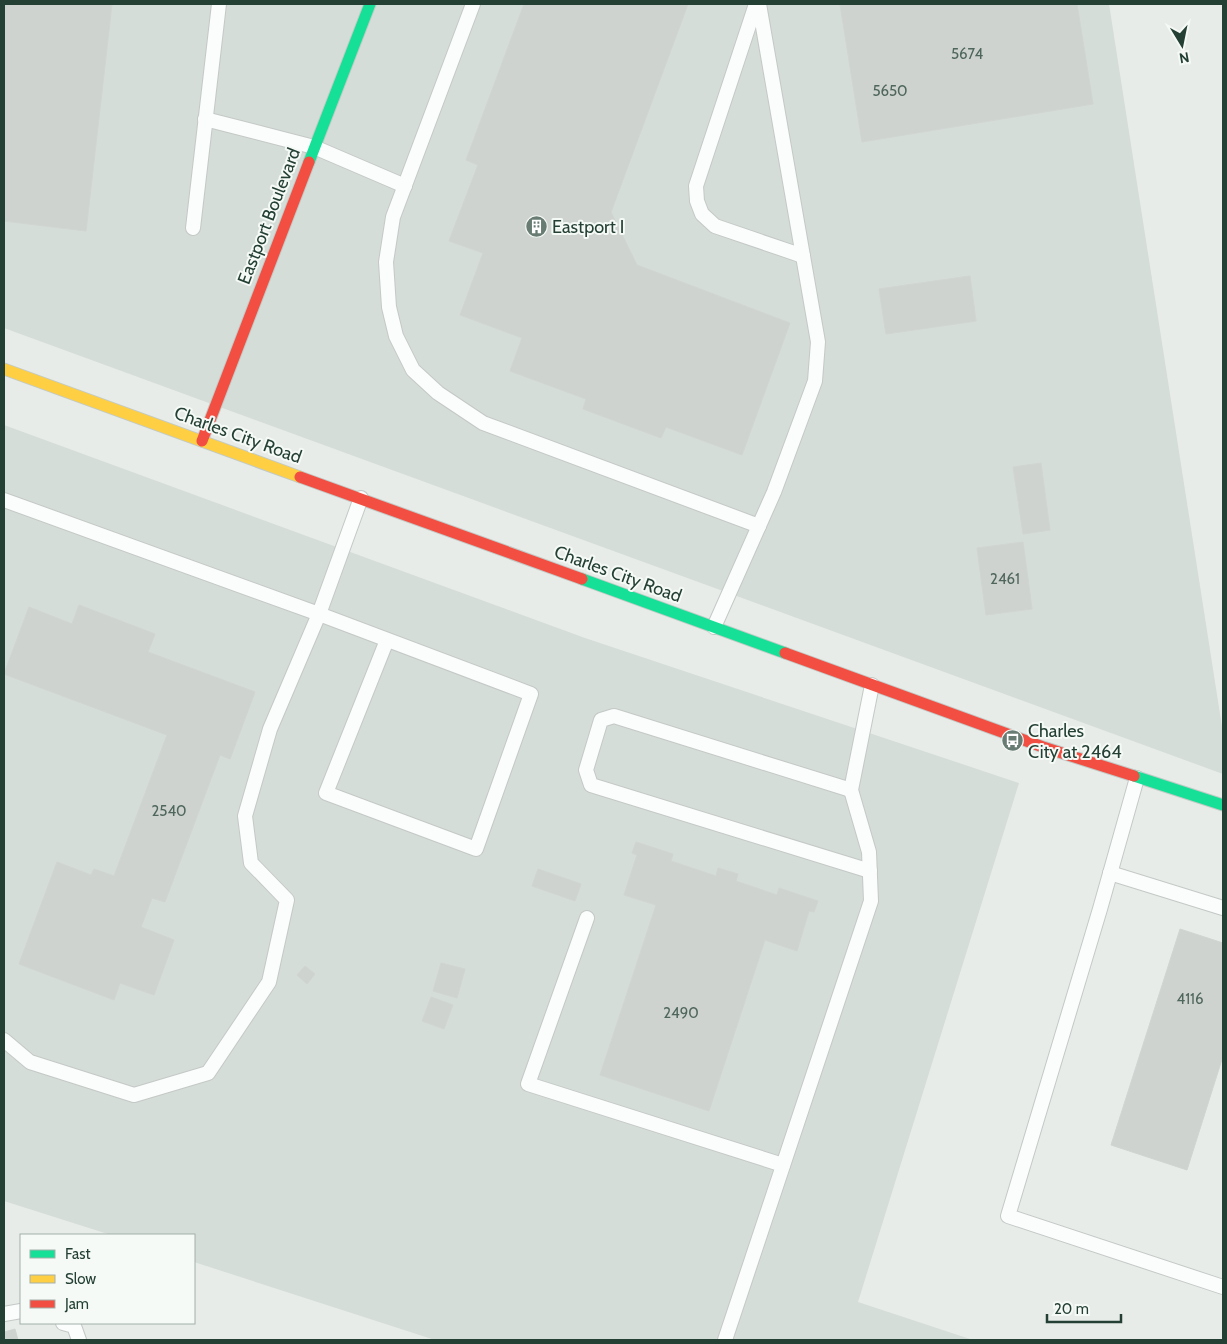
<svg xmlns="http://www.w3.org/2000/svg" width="1227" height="1344" viewBox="0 0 1227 1344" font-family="Cabin,sans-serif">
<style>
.built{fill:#d5ddd8}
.building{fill:#ced3d0;stroke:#d0d5d2}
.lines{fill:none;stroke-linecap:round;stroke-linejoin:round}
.lane-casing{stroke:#c4c9c6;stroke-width:16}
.fast-casing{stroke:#c2cac6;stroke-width:13}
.slow-casing{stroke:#c2cac6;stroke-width:13}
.jam-casing{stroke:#c2cac6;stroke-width:13}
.lane{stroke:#fbfcfc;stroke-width:14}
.fast{stroke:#16e098;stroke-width:11}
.slow{stroke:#ffcf43;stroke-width:11}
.jam{stroke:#f24e42;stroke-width:11}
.labels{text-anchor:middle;stroke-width:4;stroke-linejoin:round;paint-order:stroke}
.number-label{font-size:15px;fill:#4f665c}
.street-label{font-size:18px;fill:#244034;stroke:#f6faf7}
.poi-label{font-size:18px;fill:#244034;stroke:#f6faf7;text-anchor:start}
</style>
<rect width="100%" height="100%" fill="#e7ece9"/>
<g class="built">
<polygon points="4,4 1109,4 1223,733 1223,774 4,328"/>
<polygon points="4,425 585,638 1019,783 858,1302 973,1340 435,1340 194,1262 194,1235 111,1235 4,1201"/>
</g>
<g class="building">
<polygon points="4,4 112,4 86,231 4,221"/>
<polygon points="524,4 688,4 611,212 637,265 790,323 742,455 666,427 661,438 583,409 586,399 510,371 522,338 460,315 483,253 449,241 478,165 466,160"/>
<polygon points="840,4 1077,4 1093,104 862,142"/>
<polygon points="970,276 976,321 886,334 879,289"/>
<polygon points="1041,463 1050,530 1023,534 1013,467"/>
<polygon points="1023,542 1032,609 986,615 977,548"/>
<polygon points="79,605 155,634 148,652 255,692 230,759 220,755 165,902 152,898 141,927 174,940 154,995 120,983 114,1000 19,964 57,862 91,875 94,869 114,876 167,735 4,674 29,607 72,624"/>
<polygon points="636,842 673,854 671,861 716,876 718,868 738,874 736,881 777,895 779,888 818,901 814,912 809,911 797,951 765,940 709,1111 600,1075 656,905 624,895 637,855 632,853"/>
<polygon points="538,869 581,884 575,901 532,886"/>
<polygon points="1180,929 1223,943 1223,1056 1187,1170 1111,1145"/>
<polygon points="441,963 465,969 457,998 433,991"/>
<polygon points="305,966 315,974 307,984 297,975"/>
<polygon points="431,997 453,1005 444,1029 422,1021"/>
<polygon points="15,1329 18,1340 4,1340 4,1332"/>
</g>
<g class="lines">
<defs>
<g id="lane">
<polyline points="473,4 393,217 386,262 389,307 396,336 413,370 438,393 483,423 759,526"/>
<polyline points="756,4 696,186 697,201 702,214 715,226 803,256"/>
<polyline points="205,119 314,147 405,186"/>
<polyline points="193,228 219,4"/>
<polyline points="4,500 319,614 361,498"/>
<polyline points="714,627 774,492 815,381 818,342 759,4"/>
<polyline points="1137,778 1100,909 1008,1216 1223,1287"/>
<polyline points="851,790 614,716 601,720 586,770 591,785 870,871"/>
<polyline points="1110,873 1223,908"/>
<polyline points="587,918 528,1084 783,1165"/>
<polyline points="4,1040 30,1062 134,1095 208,1073 269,982 287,900 251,863 245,816 270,729 319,614 531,694 476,849 326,793 387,640"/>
<polyline points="4,1314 21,1311"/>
<polyline points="63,1323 74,1326 79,1340"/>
<polyline points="725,1340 871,901 869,852 851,790 872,685"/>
</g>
<g id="fast">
<polyline points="309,162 370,4"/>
<polyline points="582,579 785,653"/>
<polyline points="1134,776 1223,805"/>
</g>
<polyline id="slow" points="4,369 300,477"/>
<g id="jam">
<polyline points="202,441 309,162"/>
<polyline points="300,477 582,579"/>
<polyline points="785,653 1043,747 1134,776"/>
</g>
</defs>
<use href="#lane" class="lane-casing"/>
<use href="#fast" class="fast-casing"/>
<use href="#slow" class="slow-casing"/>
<use href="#jam" class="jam-casing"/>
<use href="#lane" class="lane"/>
<use href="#fast" class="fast"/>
<use href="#slow" class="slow"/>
<use href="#jam" class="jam"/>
</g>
<defs>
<symbol id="building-disc" viewBox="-11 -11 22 22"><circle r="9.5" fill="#687c73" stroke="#f6faf7"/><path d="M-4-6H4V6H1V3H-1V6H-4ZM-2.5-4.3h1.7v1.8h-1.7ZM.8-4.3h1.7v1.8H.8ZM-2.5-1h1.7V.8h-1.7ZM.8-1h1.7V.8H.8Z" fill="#fff"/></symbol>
<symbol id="bus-disc" viewBox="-11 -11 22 22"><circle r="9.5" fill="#687c73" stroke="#f6faf7"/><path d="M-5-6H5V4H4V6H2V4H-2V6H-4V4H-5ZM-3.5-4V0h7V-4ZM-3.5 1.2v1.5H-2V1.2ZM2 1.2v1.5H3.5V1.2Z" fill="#fff"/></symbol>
</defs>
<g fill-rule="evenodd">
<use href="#building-disc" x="524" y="214" width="25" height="25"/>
<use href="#bus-disc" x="1000" y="728" width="25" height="25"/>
</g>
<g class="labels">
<g class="number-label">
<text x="967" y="59">5674</text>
<text x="890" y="96">5650</text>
<text x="1005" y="584">2461</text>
<text x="169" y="816">2540</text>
<text x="1190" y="1004">4116</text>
<text x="681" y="1018">2490</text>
</g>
<g class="street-label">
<text transform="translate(269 216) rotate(-69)" y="6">Eastport Boulevard</text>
<text transform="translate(238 435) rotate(20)" y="6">Charles City Road</text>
<text transform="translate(618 574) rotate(20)" y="6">Charles City Road</text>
</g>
<g class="poi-label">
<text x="552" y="233">Eastport I</text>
<text x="1028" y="737">Charles<tspan x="1028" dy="21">City at 2464</tspan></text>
</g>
</g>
<rect width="1227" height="1344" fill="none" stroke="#244034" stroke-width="10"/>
<rect x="20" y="1234" width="175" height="90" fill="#f6faf7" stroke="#a2b0a9"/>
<rect x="30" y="1250" width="25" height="8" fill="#16e098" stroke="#a2b0a9"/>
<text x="65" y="1259" font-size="15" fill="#244034">Fast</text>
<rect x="30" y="1275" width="25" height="8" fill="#ffcf43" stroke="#a2b0a9"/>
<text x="65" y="1284" font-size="15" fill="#244034">Slow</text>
<rect x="30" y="1300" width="25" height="8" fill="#f24e42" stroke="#a2b0a9"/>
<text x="65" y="1309" font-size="15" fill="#244034">Jam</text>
<g transform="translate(1182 45) rotate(170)" stroke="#f6faf7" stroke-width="4" paint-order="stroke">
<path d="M0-4L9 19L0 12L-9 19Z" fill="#244034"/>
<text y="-8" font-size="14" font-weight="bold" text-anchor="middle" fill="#244034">N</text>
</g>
<path d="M1047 1314v8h74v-8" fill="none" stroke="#244034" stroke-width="2.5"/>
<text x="1054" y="1314" font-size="15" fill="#244034" stroke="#f6faf7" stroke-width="4" paint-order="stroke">20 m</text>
</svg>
